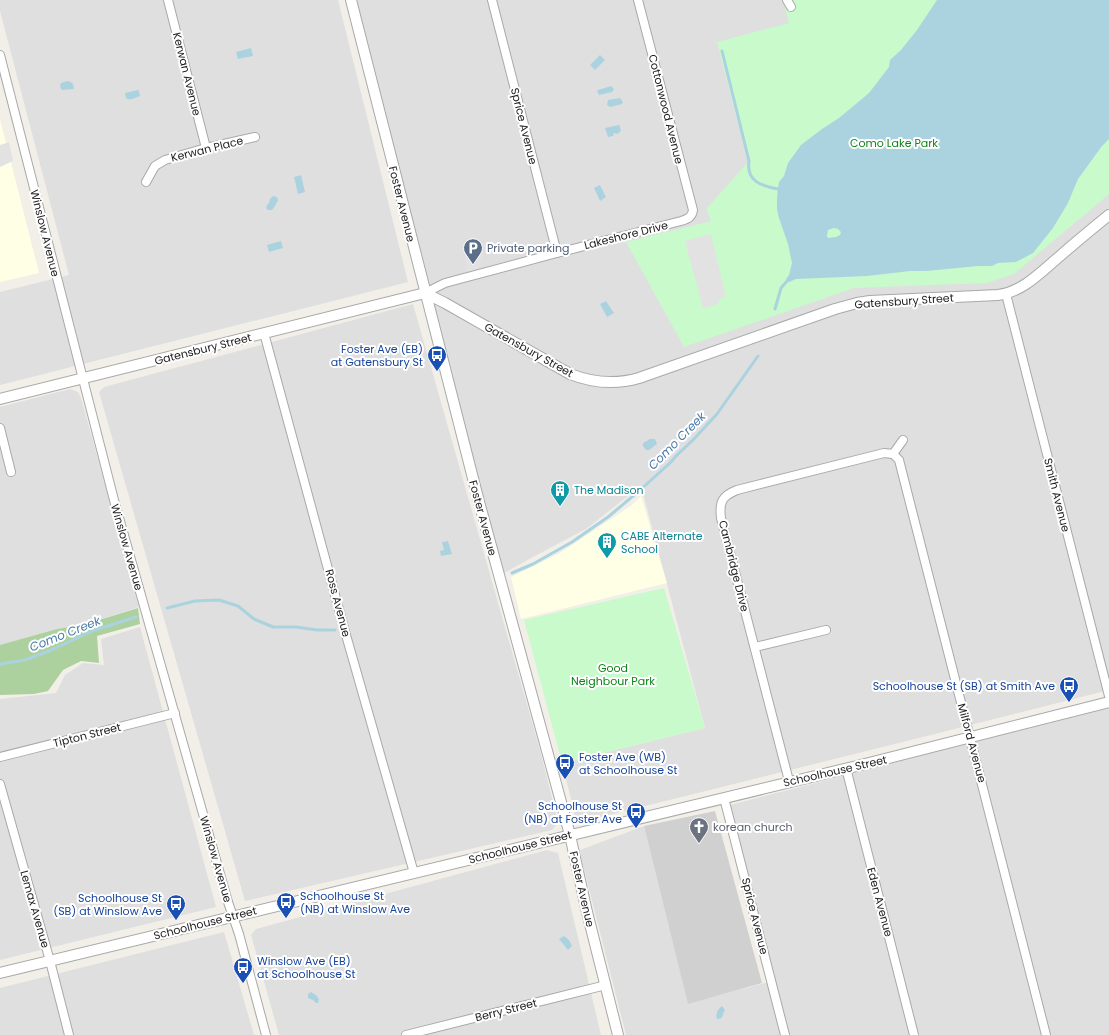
<svg xmlns="http://www.w3.org/2000/svg" width="1109" height="1035" viewBox="0 0 1109 1035" font-family="Poppins,sans-serif">
<style>
.residential{fill:#e0dfdf}
.education{fill:#ffffe5}
.religious{fill:#d0d0d0}
.forest{fill:#add19e}
.park{fill:#c8facc}
.parking{fill:#e2e2e2}
.water{fill:#aad3df;fill-rule:evenodd}
.lines{fill:none;stroke-linecap:round;stroke-linejoin:round}
.stream{stroke:#aad3df;stroke-width:3}
.minor-casing{stroke:#a9a9a9;stroke-width:10}
.tertiary-casing{stroke:#a9a9a9;stroke-width:12}
.minor{stroke:#fff;stroke-width:8}
.tertiary{stroke:#fff;stroke-width:10}
.labels{text-anchor:middle;stroke-width:4;stroke-linejoin:round;paint-order:stroke}
.street-label{font-size:11px;fill:#222;stroke:#fff}
.park-label{font-size:11px;fill:#0c8416;stroke:#fff}
.service-label{font-size:11px;fill:#4e5e75;stroke:#fff;text-anchor:start}
.transit-label{font-size:11px;fill:#164399;stroke:#fff;text-anchor:end}
.culture-label{font-size:11px;fill:#0d838f;stroke:#fff;text-anchor:start}
.worship-label{font-size:11px;fill:#5b616d;stroke:#fff;text-anchor:start}
.water-label{font-size:12px;font-style:italic;fill:#4a7aab;stroke:#fff}
</style>
<rect width="100%" height="100%" fill="#f2efe9"/>
<g class="residential">
<polygon points="0,0 338,0 408,282 0,385 0,292 69,275 0,11"/>
<polygon points="354,0 1109,0 1109,690 931,735 581,822 576,819 562,763 705,728 641,486 586,529 531,558 501,575"/>
<polygon points="413,304 540,750 557,818 556,825 552,830 245,901 99,392 104,387"/>
<polygon points="70,389 78,392 81,398 139,607 86,624 57,629 0,646 0,407"/>
<polygon points="140,627 216,907 0,960 0,699 56,693 65,675 83,663 104,665 101,639"/>
<polygon points="1109,707 1109,1035 626,1035 581,857 580,850 644,826 688,1003 773,981 730,805"/>
<polygon points="547,850 558,853 601,1035 279,1035 251,935 256,929"/>
<polygon points="224,932 254,1035 0,1035 0,988"/>
</g>
<g class="education">
<polygon points="0,119 39,273 0,282"/>
<polygon points="641,496 667,583 521,619 511,577 560,553 632,505"/>
</g>
<polygon class="religious" points="715,811 762,983 688,1004 644,826"/>
<polygon class="forest" points="138,608 140,624 97,636 99,663 81,661 63,670 48,691 34,694 0,695 0,645 57,629 86,624"/>
<g class="park">
<polygon points="783,0 1109,0 1109,194 1014,274 987,283 854,288 684,347 626,242 711,221 706,208 708,207 748,162 717,42 789,23"/>
<polygon points="664,588 705,728 562,763 524,620"/>
</g>
<g class="parking">
<polygon points="9,142 13,161 0,167 0,145"/>
<polygon points="711,234 726,297 721,298 716,305 703,308 685,241"/>
<polygon points="481,251 482,257 476,274 468,277 465,255"/>
</g>
<g class="water">
<path d="M937 0H1109V139L1102 146 1078 179 1068 203 1053 228 1033 253 1016 262 998 263 992 266H978L926 271H910L867 276 796 279 789 282 786 279 789 275 792 263 788 244 779 218 777 209V199L778 188 779 182 784 176 788 163 801 145 822 129 839 118 869 93 889 67 890 60 901 50 917 30ZM834 228 838 229 841 232 840 235 836 237 828 238 827 236 828 230Z"/>
<polygon points="251,48 253,56 238,59 236,52"/>
<polygon points="600,55 605,60 595,70 590,65"/>
<polygon points="67,81 71,82 73,84 74,89 62,90 61,89 60,85 61,83"/>
<polygon points="611,86 614,89 612,92 599,95 597,91 598,90"/>
<path d="M138 90 139 91 140 96C134 98 125 104 125 93Z"/>
<polygon points="620,98 623,102 622,104 610,107 607,105 608,100"/>
<polygon points="619,125 621,130 620,132 617,134 614,133 613,136 608,137 605,128"/>
<polygon points="301,175 305,192 298,194 294,177"/>
<polygon points="600,185 606,197 600,201 594,188"/>
<polygon points="273,196 277,197 278,200 275,206 272,210 268,210 266,208 267,205 269,203 270,199"/>
<polygon points="281,241 283,248 269,252 267,245"/>
<polygon points="606,301 614,313 607,317 600,304"/>
<polygon points="650,439 655,439 657,444 649,450 646,450 643,446 643,443"/>
<polygon points="448,541 452,554 441,556 440,551 444,550 442,542"/>
<polygon points="564,936 569,940 572,946 568,950 559,939"/>
<polygon points="311,992 317,996 319,1000 318,1003 316,1003 313,1000 308,998 308,994"/>
<path d="M722 1006 725 1010C722 1014 724 1019 717 1019 715 1014 718 1009 722 1006Z"/>
</g>
<g class="lines">
<g class="stream">
<path d="M722 51 749 161C746 181 761 186 778 189"/>
<polyline points="775,309 781,288 788,280"/>
<polyline points="512,573 533,564 572,542 608,517 639,491 670,463 677,455 693,440 717,414 758,356"/>
<polyline points="167,608 195,601 219,600 238,606 254,619 273,627 296,627 317,630 335,630"/>
<polyline points="0,664 25,660 49,651 92,631 136,617"/>
</g>
<defs>
<g id="minor">
<polyline points="168,0 206,148"/>
<polyline points="492,0 557,253"/>
<polyline points="787,0 791,7"/>
<polyline points="0,55 114,500 228,902 239,934 266,1035"/>
<polyline points="146,182 155,166 165,160 206,148 255,137"/>
<path d="M425 293 445 283 557 253 681 221C688 219 692 217 693 210L638 0"/>
<polyline points="1006,294 1109,696"/>
<polyline points="264,333 344,628 414,873"/>
<polyline points="0,428 11,472"/>
<polyline points="893,454 899,460 1046,1035"/>
<polyline points="893,454 903,440"/>
<polyline points="755,647 826,630"/>
<polyline points="0,757 175,713"/>
<polyline points="846,768 914,1035"/>
<path d="M789 781 721 518C719 502 722 496 737 490L884 453 893 454"/>
<polyline points="0,784 50,961 69,1035"/>
<polyline points="724,798 785,1035"/>
<polyline points="406,1035 606,985"/>
</g>
<g id="tertiary">
<polyline points="351,0 478,498 570,835 587,912 618,1035"/>
<path d="M0 399 425 293 445 303 570 374C593 383 615 385 639 378L835 309 857 303 870 301 998 295C1023 292 1042 271 1060 256 1076 242 1093 228 1109 215"/>
<polyline points="0,973 857,766 1109,702"/>
</g>
</defs>
<use href="#minor" class="minor-casing"/>
<use href="#tertiary" class="tertiary-casing"/>
<use href="#minor" class="minor"/>
<use href="#tertiary" class="tertiary"/>
</g>
<defs>
<symbol id="parking-pin" viewBox="-11 -11 22 30"><path d="M0 17L-7.5 6A9.5 9.5 0 1 1 7.5 6Z" fill="#5c6f8a" stroke="#fff"/><path d="M-3.5-5.5H1a3.5 3.5 0 0 1 0 7H-1V5.5H-3.5ZM-1-3.4V-.6H.8a1.4 1.4 0 0 0 0-2.8Z" fill="#fff"/></symbol>
<symbol id="bus-pin" viewBox="-11 -11 22 30"><path d="M0 17L-7.5 6A9.5 9.5 0 1 1 7.5 6Z" fill="#1a4fb4" stroke="#fff"/><path d="M-5-6H5V4H4V6H2V4H-2V6H-4V4H-5ZM-3.5-4V0h7V-4ZM-3.5 1.2v1.5H-2V1.2ZM2 1.2v1.5H3.5V1.2Z" fill="#fff"/></symbol>
<symbol id="building-pin" viewBox="-11 -11 22 30"><path d="M0 17L-7.5 6A9.5 9.5 0 1 1 7.5 6Z" fill="#0f9aa8" stroke="#fff"/><path d="M-4-6H4V6H1V3H-1V6H-4ZM-2.5-4.3h1.7v1.8h-1.7ZM.8-4.3h1.7v1.8H.8ZM-2.5-1h1.7V.8h-1.7ZM.8-1h1.7V.8H.8Z" fill="#fff"/></symbol>
<symbol id="church-pin" viewBox="-11 -11 22 30"><path d="M0 17L-7.5 6A9.5 9.5 0 1 1 7.5 6Z" fill="#6b7280" stroke="#fff"/><path d="M-1.2-6h2.4v3.5h3.3v2.4h-3.3V6h-2.4V-.1h-3.3v-2.4h3.3Z" fill="#fff"/></symbol>
</defs>
<g fill-rule="evenodd">
<use href="#parking-pin" x="462" y="237" width="22" height="30"/>
<use href="#bus-pin" x="426" y="344" width="22" height="30"/>
<use href="#building-pin" x="549" y="479" width="22" height="30"/>
<use href="#building-pin" x="596" y="531" width="22" height="30"/>
<use href="#bus-pin" x="1058" y="675" width="22" height="30"/>
<use href="#bus-pin" x="554" y="752" width="22" height="30"/>
<use href="#bus-pin" x="625" y="801" width="22" height="30"/>
<use href="#church-pin" x="688" y="816" width="22" height="30"/>
<use href="#bus-pin" x="275" y="891" width="22" height="30"/>
<use href="#bus-pin" x="165" y="893" width="22" height="30"/>
<use href="#bus-pin" x="232" y="956" width="22" height="30"/>
</g>
<g class="labels">
<g class="street-label">
<text transform="translate(187 74) rotate(76)" y="4">Kerwan Avenue</text>
<text transform="translate(666 109) rotate(76)" y="4">Cottonwood Avenue</text>
<text transform="translate(524 126) rotate(76)" y="4">Sprice Avenue</text>
<text transform="translate(207 149) rotate(-14)" y="4">Kerwan Place</text>
<text transform="translate(402 204) rotate(76)" y="4">Foster Avenue</text>
<text transform="translate(45 233) rotate(76)" y="4">Winslow Avenue</text>
<text transform="translate(626 235) rotate(-14)" y="4">Lakeshore Drive</text>
<text transform="translate(904 301) rotate(-4)" y="4">Gatensbury Street</text>
<text transform="translate(203 349) rotate(-14)" y="4">Gatensbury Street</text>
<text transform="translate(529 350) rotate(29)" y="4">Gatensbury Street</text>
<text transform="translate(1057 495) rotate(76)" y="4">Smith Avenue</text>
<text transform="translate(483 518) rotate(75)" y="4">Foster Avenue</text>
<text transform="translate(127 547) rotate(74)" y="4">Winslow Avenue</text>
<text transform="translate(734 566) rotate(76)" y="4">Cambridge Drive</text>
<text transform="translate(338 603) rotate(75)" y="4">Ross Avenue</text>
<text transform="translate(87 735) rotate(-14)" y="4">Tipton Street</text>
<text transform="translate(972 743) rotate(75)" y="4">Milford Avenue</text>
<text transform="translate(835 771) rotate(-13)" y="4">Schoolhouse Street</text>
<text transform="translate(520 847) rotate(-14)" y="4">Schoolhouse Street</text>
<text transform="translate(216 859) rotate(74)" y="4">Winslow Avenue</text>
<text transform="translate(582 889) rotate(77)" y="4">Foster Avenue</text>
<text transform="translate(880 902) rotate(75)" y="4">Eden Avenue</text>
<text transform="translate(35 909) rotate(74)" y="4">Lemax Avenue</text>
<text transform="translate(755 916) rotate(76)" y="4">Sprice Avenue</text>
<text transform="translate(205 923) rotate(-14)" y="4">Schoolhouse Street</text>
<text transform="translate(506 1010) rotate(-14)" y="4">Berry Street</text>
</g>
<g class="park-label">
<text x="894" y="147">Como Lake Park</text>
<text x="613" y="672">Good<tspan x="613" dy="13">Neighbour Park</tspan></text>
</g>
<g class="service-label">
<text x="487" y="252">Private parking</text>
</g>
<g class="transit-label">
<text x="423" y="353">Foster Ave (EB)<tspan x="423" dy="13">at Gatensbury St</tspan></text>
<text x="1055" y="690">Schoolhouse St (SB) at Smith Ave</text>
<text x="579" y="761" text-anchor="start">Foster Ave (WB)<tspan x="579" dy="13">at Schoolhouse St</tspan></text>
<text x="622" y="810">Schoolhouse St<tspan x="622" dy="13">(NB) at Foster Ave</tspan></text>
<text x="300" y="900" text-anchor="start">Schoolhouse St<tspan x="300" dy="13">(NB) at Winslow Ave</tspan></text>
<text x="162" y="902">Schoolhouse St<tspan x="162" dy="13">(SB) at Winslow Ave</tspan></text>
<text x="257" y="965" text-anchor="start">Winslow Ave (EB)<tspan x="257" dy="13">at Schoolhouse St</tspan></text>
</g>
<g class="culture-label">
<text x="574" y="494">The Madison</text>
<text x="621" y="540">CABE Alternate<tspan x="621" dy="13">School</tspan></text>
</g>
<g class="worship-label">
<text x="713" y="831">korean church</text>
</g>
<g class="water-label">
<text transform="translate(677 441) rotate(-45)" y="4">Como Creek</text>
<text transform="translate(65 634) rotate(-22)" y="4">Como Creek</text>
</g>
</g>
</svg>
